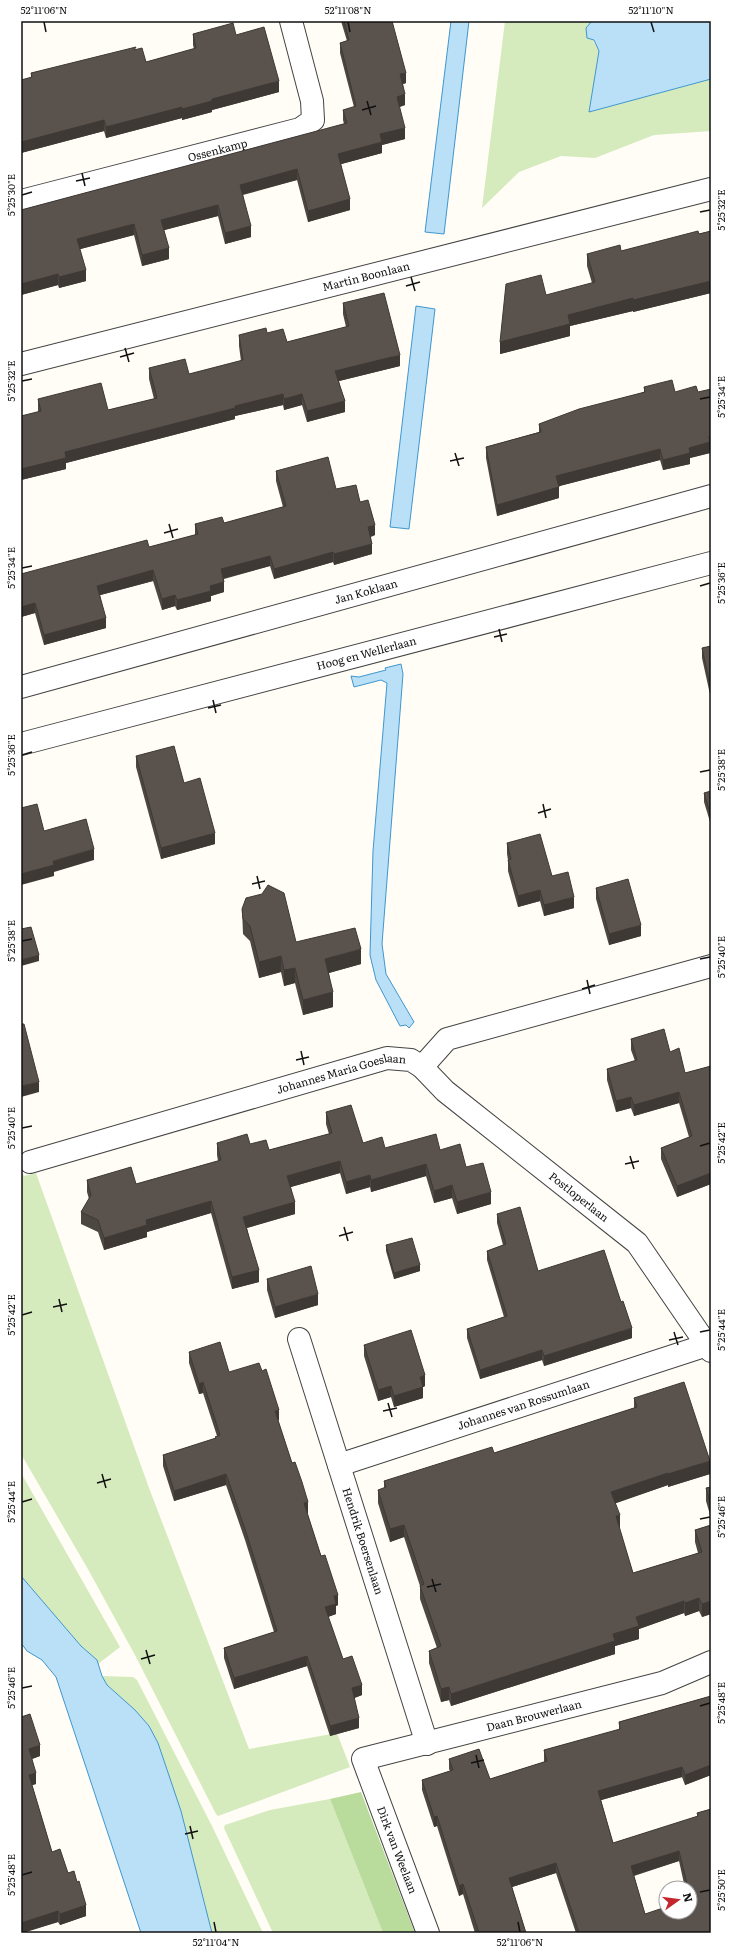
<svg xmlns="http://www.w3.org/2000/svg" width="732" height="1954" viewBox="0 0 732 1954" font-family="Literata,serif">
<style>
.green{fill:#d5ebbd}
.forest{fill:#b9dc9c}
.water{fill:#b9e0f7;stroke:#3f96cf}
.lines{fill:none;stroke-linecap:round;stroke-linejoin:round}
.minor-casing{stroke:#444;stroke-width:24}
.minor{stroke:#fff;stroke-width:22}
.wall{fill:#4d4742;fill-rule:evenodd}
.shaded-wall{fill:#3f3936}
.building{fill:#5a524d;stroke:#3f3936;fill-rule:evenodd}
.ticks{fill:none;stroke:#111;stroke-width:1.5}
.labels{text-anchor:middle;stroke-width:4;stroke-linejoin:round;paint-order:stroke}
.street-label{font-size:11px;fill:#111;stroke:#fff}
.neatline{fill:none;stroke:#111;stroke-width:1.5}
.ticks-label{font-size:10px;text-anchor:middle;fill:#111}
</style>
<rect width="100%" height="100%" fill="#fffdf5"/>
<g class="green">
<polygon points="505,21 592,21 586,28 599,51 589,112 711,79 711,131 654,135 595,158 561,156 519,172 482,208"/>
<polygon points="21,1172 24,1176 36,1173 149,1488 249,1749 337,1733 350,1767 218,1816 216,1814 136,1657 89,1571 21,1454"/>
<polygon points="21,1473 120,1647 98,1664 97,1660 81,1646 21,1576"/>
<polygon points="102,1676 133,1677 137,1680 212,1826 263,1933 212,1933 200,1884 149,1726 135,1710 107,1685"/>
<polygon points="330,1799 383,1933 273,1933 224,1828 225,1825 270,1810"/>
</g>
<polygon class="forest" points="361,1792 415,1933 383,1933 330,1799"/>
<g class="water">
<polygon points="451,21 469,21 444,234 425,232"/>
<polygon points="592,21 711,21 711,79 589,112 599,51 594,40 587,38 586,28"/>
<polygon points="416,306 435,309 409,529 390,527"/>
<polygon points="401,664 403,674 382,944 386,974 414,1022 409,1028 406,1025 400,1026 376,980 370,955 373,851 387,683 381,680 354,687 351,676 359,677 386,670 385,668"/>
<polygon points="21,1576 81,1646 97,1660 102,1676 107,1685 135,1710 149,1726 158,1743 181,1811 212,1933 141,1933 56,1677 42,1660 27,1651 21,1643"/>
</g>
<g class="lines">
<defs>
<g id="minor">
<path id="s1" d="M21 201 300 129 313 120 312 101 291 21"/>
<path id="s2" d="M21 364 711 189"/>
<path id="s3" d="M21 687 711 496"/>
<path id="s4" d="M21 744 711 563"/>
<polyline points="422,1067 447,1039 711,966"/>
<path id="s5" d="M30 1162 387 1058 411 1060 422 1067 445 1091 637 1243 711 1351"/>
<path id="s6" d="M299 1339 427 1744"/>
<path id="s7" d="M339 1465 707 1345"/>
<path id="s8" d="M428 1933 363 1759 662 1683 711 1662"/>
</g>
</defs>
<use href="#minor" class="minor-casing"/>
<use href="#minor" class="minor"/>
</g>
<g class="wall">
<polygon points="341,21 392,21 406,83 403,84 405,105 399,107 405,139 382,145 382,153 341,164 350,210 308,222 297,180 243,195 251,237 225,244 218,216 164,230 169,259 142,266 134,235 80,249 86,281 59,288 58,285 21,295 21,210 344,124 343,120 343,110 354,107 340,53 340,43 347,41"/>
<polygon points="193,34 236,35 279,92 212,110 212,112 182,120 182,118 106,138 104,131 21,153 21,80 31,78 31,73 136,50 146,62 194,49 193,45"/>
<polygon points="711,231 711,293 633,312 633,311 570,326 570,336 500,354 592,283 587,266 587,254 621,251"/>
<polygon points="343,303 400,366 339,381 345,412 307,422 302,405 284,410 283,405 235,416 235,419 66,463 66,469 21,480 21,416 38,412 38,399 108,410 154,399 149,379 149,368 189,374 241,361 239,346 239,335 267,333 287,342 346,327 343,314"/>
<polygon points="644,387 675,392 710,446 710,453 690,458 690,464 663,470 660,460 559,486 559,498 497,516 486,458 486,447 539,432 539,424 644,392"/>
<polygon points="276,471 336,489 360,502 375,535 371,537 372,554 334,565 333,562 274,579 270,566 224,579 224,592 211,596 211,601 177,610 175,606 162,610 153,581 100,595 106,628 44,645 35,613 21,617 21,574 149,547 195,535 195,524 224,523 283,507 276,481"/>
<polygon points="711,646 711,699 702,658 702,648"/>
<polygon points="136,756 184,783 215,844 161,859 136,767"/>
<polygon points="711,791 711,825 704,802 704,793"/>
<polygon points="507,843 552,876 574,908 544,916 540,901 518,907 508,871 508,860 507,854"/>
<polygon points="596,888 641,936 609,945 596,899"/>
<polygon points="242,909 296,942 361,964 329,973 333,1007 303,1015 295,983 284,986 281,972 259,978 250,941 243,934"/>
<polygon points="631,1039 670,1052 685,1073 711,1066 711,1184 677,1197 661,1159 661,1148 689,1137 679,1103 634,1116 631,1108 616,1112 607,1080 607,1069 635,1061 631,1050"/>
<polygon points="326,1112 363,1143 385,1148 440,1150 466,1167 491,1204 457,1214 452,1198 434,1203 426,1176 371,1192 370,1187 346,1194 340,1173 291,1187 295,1214 247,1228 259,1282 232,1289 211,1213 147,1232 147,1237 104,1250 98,1232 81,1224 81,1212 89,1199 87,1192 87,1180 136,1184 218,1161 217,1155 217,1143 250,1144 269,1150 329,1134 326,1124"/>
<polygon points="497,1214 538,1271 632,1338 544,1366 542,1360 480,1379 467,1338 467,1329 504,1317 487,1260 487,1251 503,1245 497,1223"/>
<polygon points="386,1245 420,1271 394,1279 386,1251"/>
<polygon points="267,1279 318,1305 275,1318 267,1290"/>
<polygon points="364,1345 425,1386 423,1387 423,1398 394,1407 391,1397 378,1401 364,1356"/>
<polygon points="189,1352 229,1372 279,1420 278,1420 308,1513 307,1513 321,1556 338,1605 336,1606 336,1614 328,1617 343,1659 362,1695 354,1698 359,1728 330,1736 307,1666 234,1689 224,1658 224,1648 274,1632 245,1540 226,1485 174,1501 163,1466 163,1455 215,1439 215,1437 217,1436 203,1393 199,1394 189,1363"/>
<polygon points="634,1398 710,1474 668,1487 668,1485 615,1503 619,1528 633,1573 698,1553 695,1542 695,1530 711,1525 711,1614 702,1617 699,1611 685,1616 684,1613 639,1629 639,1639 615,1646 615,1654 451,1706 449,1700 441,1702 429,1663 429,1651 437,1648 420,1599 420,1586 404,1537 390,1542 378,1503 378,1490 384,1488 384,1481 494,1453 634,1408"/>
<polygon points="711,1487 711,1518 706,1501 706,1488"/>
<path d="M711 1696V1775L685 1785 682 1777 601 1800 613 1843 697 1817V1813L711 1809V1933H576L556 1873 512 1887 526 1933H475L463 1894 459 1896 437 1826 434 1827 422 1790V1780L450 1771 449 1769V1759L490 1779 544 1762V1750L619 1730V1722ZM679 1861 685 1888H690V1912L645 1914 634 1876Z"/>
<polygon points="21,1717 40,1756 32,1759 36,1784 32,1785 52,1852 68,1873 86,1916 60,1925 58,1922 23,1933"/>
</g>
<g class="shaded-wall">
<polygon points="406,73 406,83 400,85 400,74"/>
<polygon points="279,81 279,92 212,110 212,112 182,120 182,109 212,99"/>
<polygon points="405,94 405,105 397,108 397,97"/>
<polygon points="182,107 182,118 106,138 106,127"/>
<polygon points="104,120 104,131 21,153 21,142"/>
<polygon points="405,128 405,139 382,145 382,153 338,165 338,154 380,134"/>
<polygon points="297,169 297,180 240,195 240,185"/>
<polygon points="350,199 350,210 308,222 308,211"/>
<polygon points="218,205 218,216 161,231 161,220"/>
<polygon points="134,224 134,235 77,250 77,239"/>
<polygon points="251,226 251,237 225,244 225,233"/>
<polygon points="169,248 169,259 142,266 142,255"/>
<polygon points="86,270 86,281 59,288 59,277"/>
<polygon points="58,274 58,285 21,295 21,284"/>
<polygon points="711,281 711,293 633,312 633,300"/>
<polygon points="633,298 633,311 570,326 570,336 500,354 500,342 568,315"/>
<polygon points="400,355 400,366 335,382 335,371"/>
<polygon points="283,394 283,405 235,416 235,419 66,463 66,469 21,480 21,469 65,452 235,406"/>
<polygon points="302,394 302,405 284,410 284,399"/>
<polygon points="345,401 345,412 307,422 307,411"/>
<polygon points="711,435 710,453 690,458 690,464 663,470 663,460 689,448 709,436"/>
<polygon points="660,449 660,460 556,487 556,476"/>
<polygon points="559,487 559,498 497,516 497,505"/>
<polygon points="375,525 375,535 368,537 368,527"/>
<polygon points="372,544 372,554 334,565 334,554"/>
<polygon points="333,552 333,562 274,579 274,569"/>
<polygon points="270,556 270,566 221,579 221,569"/>
<polygon points="153,570 153,581 97,596 97,586"/>
<polygon points="224,582 224,592 211,596 211,601 177,610 177,600 210,586"/>
<polygon points="175,595 175,606 162,610 162,599"/>
<polygon points="35,603 35,613 21,617 21,607"/>
<polygon points="106,618 106,628 44,645 44,635"/>
<polygon points="215,833 215,844 161,859 161,848"/>
<polygon points="94,849 94,860 54,872 54,876 21,885 21,874 53,861"/>
<polygon points="540,890 540,901 518,907 518,896"/>
<polygon points="574,897 574,908 544,916 544,905"/>
<polygon points="641,925 641,936 609,945 609,934"/>
<polygon points="361,949 361,964 325,974 325,959"/>
<polygon points="39,955 39,961 21,966 21,960"/>
<polygon points="281,956 281,972 259,978 259,962"/>
<polygon points="295,968 295,983 284,986 284,970"/>
<polygon points="333,992 333,1007 303,1015 303,1000"/>
<polygon points="39,1082 39,1092 21,1097 21,1086"/>
<polygon points="679,1092 679,1103 634,1116 634,1105"/>
<polygon points="631,1097 631,1108 616,1112 616,1101"/>
<polygon points="340,1161 340,1173 287,1188 287,1176"/>
<polygon points="426,1164 426,1176 371,1192 371,1180"/>
<polygon points="711,1173 711,1184 677,1197 677,1186"/>
<polygon points="370,1175 370,1187 346,1194 346,1182"/>
<polygon points="452,1185 452,1198 434,1203 434,1191"/>
<polygon points="491,1192 491,1204 457,1214 457,1202"/>
<polygon points="211,1201 211,1213 147,1232 147,1237 104,1250 104,1238 146,1220"/>
<polygon points="295,1202 295,1214 243,1229 243,1217"/>
<polygon points="420,1265 420,1271 394,1279 394,1273"/>
<polygon points="259,1270 259,1282 232,1289 232,1277"/>
<polygon points="318,1294 318,1305 275,1318 275,1307"/>
<polygon points="632,1328 632,1338 544,1366 544,1356"/>
<polygon points="542,1350 542,1360 480,1379 480,1370"/>
<polygon points="425,1375 425,1386 423,1387 423,1398 394,1407 394,1396 420,1377"/>
<polygon points="203,1382 203,1393 199,1394 199,1384"/>
<polygon points="391,1386 391,1397 378,1401 378,1390"/>
<polygon points="279,1410 279,1420 275,1421 275,1411"/>
<polygon points="710,1461 710,1474 668,1487 668,1474"/>
<polygon points="668,1473 668,1485 611,1505 611,1492"/>
<polygon points="226,1474 226,1485 174,1501 174,1491"/>
<polygon points="308,1502 308,1513 304,1514 304,1503"/>
<polygon points="620,1515 620,1528 616,1529 616,1516"/>
<polygon points="404,1525 404,1537 390,1542 390,1529"/>
<polygon points="338,1595 338,1605 336,1606 336,1614 325,1618 325,1607 334,1596"/>
<polygon points="699,1598 699,1611 685,1616 685,1603"/>
<polygon points="684,1601 684,1613 639,1629 639,1639 615,1646 615,1654 451,1706 451,1694 613,1634 636,1617"/>
<polygon points="711,1601 711,1614 702,1617 702,1604"/>
<polygon points="307,1656 307,1666 234,1689 234,1678"/>
<polygon points="362,1685 362,1695 352,1699 352,1688"/>
<polygon points="449,1687 449,1700 441,1702 441,1689"/>
<polygon points="359,1718 359,1728 330,1736 330,1726"/>
<polygon points="40,1745 40,1756 29,1760 29,1749"/>
<polygon points="711,1765 711,1775 685,1785 685,1775"/>
<polygon points="682,1767 682,1777 598,1801 598,1791"/>
<polygon points="36,1773 36,1784 29,1786 29,1775"/>
<polygon points="437,1816 437,1826 434,1827 434,1817"/>
<polygon points="679,1851 679,1861 631,1876 631,1866"/>
<polygon points="556,1863 556,1873 509,1888 509,1878"/>
<polygon points="463,1884 463,1894 459,1896 459,1886"/>
<polygon points="86,1905 86,1916 60,1925 60,1914"/>
<polygon points="58,1911 58,1922 21,1933 21,1923"/>
</g>
<g class="building">
<polygon points="344,21 392,21 406,73 400,74 405,94 397,97 405,128 380,134 382,142 338,154 350,199 308,211 297,169 240,185 251,226 225,233 218,205 161,220 169,248 142,255 134,224 77,239 86,270 59,277 58,274 21,284 21,210 347,123 343,110 356,106 340,43 349,40"/>
<polygon points="233,23 236,35 264,27 279,81 212,99 212,101 182,109 182,107 106,127 104,120 21,142 21,80 32,77 31,73 136,47 134,50 142,48 146,62 196,48 193,34"/>
<polygon points="698,231 699,234 711,231 711,281 633,300 633,298 568,315 570,324 500,342 506,284 541,275 546,295 595,282 587,254 620,245 621,251"/>
<polygon points="384,293 400,355 335,371 345,401 307,411 302,394 284,399 283,394 235,406 235,408 65,452 66,458 21,469 21,416 41,411 38,399 101,383 108,410 157,398 149,368 185,359 189,374 243,360 239,335 266,328 267,333 283,329 287,342 349,326 343,303"/>
<polygon points="672,380 675,392 696,386 698,392 711,389 711,435 709,436 710,442 689,448 690,453 663,460 660,449 556,476 559,487 497,505 486,447 541,432 539,424 579,409 645,392 644,387"/>
<polygon points="328,457 336,489 356,485 360,502 368,500 375,525 368,527 372,544 334,554 333,552 274,569 270,556 221,569 224,582 210,586 211,591 177,600 175,595 162,599 153,570 97,586 106,618 44,635 35,603 21,607 21,574 147,540 149,547 198,534 195,524 222,517 224,523 286,506 276,471"/>
<polygon points="711,646 711,689 702,648"/>
<polygon points="174,746 184,783 200,778 215,833 161,848 136,756"/>
<polygon points="711,791 711,816 704,793"/>
<polygon points="37,804 44,831 86,819 94,849 53,861 54,865 21,874 21,808"/>
<polygon points="540,834 552,876 568,872 574,897 544,905 540,890 518,896 508,860 511,859 507,843"/>
<polygon points="628,879 641,925 609,934 596,888"/>
<polygon points="268,885 284,893 296,942 355,928 361,949 325,959 333,992 303,1000 295,968 284,970 281,956 259,962 250,926 243,919 242,909 246,898 262,894"/>
<polygon points="31,927 39,955 21,960 21,929"/>
<polygon points="21,1024 24,1024 39,1082 21,1086"/>
<polygon points="664,1029 670,1052 679,1048 685,1073 711,1066 711,1173 677,1186 661,1148 692,1136 679,1092 634,1105 631,1097 616,1101 607,1069 637,1060 631,1039"/>
<polygon points="351,1105 363,1143 382,1137 385,1148 436,1134 440,1150 460,1144 466,1167 483,1163 491,1192 457,1202 452,1185 434,1191 426,1164 371,1180 370,1175 346,1182 340,1161 287,1176 295,1202 243,1217 259,1270 232,1277 211,1201 146,1220 147,1225 104,1238 98,1220 81,1212 91,1195 87,1180 131,1167 136,1184 221,1160 217,1143 247,1134 250,1144 266,1140 269,1150 332,1133 326,1112"/>
<polygon points="520,1207 538,1271 604,1250 621,1302 623,1301 632,1328 544,1356 542,1350 480,1370 467,1329 507,1316 487,1251 506,1244 497,1214"/>
<polygon points="412,1238 420,1265 394,1273 386,1245"/>
<polygon points="311,1266 318,1294 275,1307 267,1279"/>
<polygon points="411,1330 425,1375 420,1377 423,1387 394,1396 391,1386 378,1390 364,1345"/>
<polygon points="220,1342 229,1372 259,1363 262,1371 266,1369 279,1410 275,1411 292,1463 295,1462 302,1482 308,1502 304,1503 321,1556 325,1555 338,1595 334,1596 336,1604 325,1607 343,1659 352,1656 362,1685 352,1688 359,1718 330,1726 307,1656 234,1678 224,1648 277,1631 245,1529 226,1474 174,1491 163,1455 216,1438 215,1437 220,1435 203,1382 199,1384 189,1352"/>
<polygon points="684,1382 710,1461 668,1474 668,1473 611,1492 620,1515 616,1516 633,1573 702,1552 695,1530 711,1525 711,1601 702,1604 699,1598 685,1603 684,1601 636,1617 639,1626 613,1634 615,1641 451,1694 449,1687 441,1689 429,1651 441,1646 420,1586 424,1584 404,1525 390,1529 378,1490 386,1487 384,1481 492,1447 494,1453 637,1407 634,1398"/>
<polygon points="711,1487 711,1505 706,1488"/>
<path d="M711 1696V1765L685 1775 682 1767 598 1791 613 1843 698 1816 697 1813 711 1809V1933H579L556 1863 509 1878 526 1933H479L463 1884 459 1886 437 1816 434 1817 422 1780 453 1770 449 1759 479 1749 490 1779 547 1761 544 1750 620 1729 619 1722ZM679 1851 688 1888H690L691 1899H690V1912H666V1907L645 1914 631 1866Z"/>
<polygon points="30,1714 40,1745 29,1749 36,1773 29,1775 52,1852 60,1849 68,1873 74,1871 77,1882 79,1881 86,1905 60,1914 58,1911 21,1923 21,1717"/>
</g>
<path class="ticks" d="M44 22 46 32M348 22 350 32M651 22 654 32M367 101 371 115M362 110 376 106M82 173 85 186M76 181 90 178M22 195 32 192M700 212 710 210M411 277 415 291M406 286 420 282M125 348 129 362M120 357 134 353M22 381 32 379M700 399 710 397M455 453 459 466M450 461 464 458M169 524 173 538M164 533 178 529M22 568 32 566M700 586 710 583M499 629 502 642M494 637 507 634M213 700 216 713M208 708 221 705M22 755 32 752M700 772 710 770M543 804 546 818M538 813 551 809M257 876 260 889M252 884 265 881M22 941 32 939M700 959 710 957M587 980 590 994M582 989 595 985M301 1051 304 1065M296 1060 309 1057M22 1128 32 1126M700 1146 710 1143M630 1156 634 1169M625 1164 639 1161M344 1227 348 1241M339 1236 353 1232M59 1299 62 1312M53 1307 67 1304M22 1315 32 1312M674 1332 678 1345M700 1332 710 1330M669 1340 683 1337M388 1403 392 1417M383 1411 397 1408M102 1474 106 1488M97 1483 111 1479M22 1502 32 1499M700 1519 710 1517M432 1579 436 1592M427 1587 441 1584M146 1650 150 1664M141 1659 155 1655M22 1688 32 1686M700 1706 710 1703M476 1755 479 1768M471 1763 484 1760M190 1826 193 1839M185 1834 198 1831M22 1875 32 1872M700 1892 710 1890M214 1922 216 1932M518 1922 520 1932"/>
<g class="labels">
<g class="street-label">
<text dy="4" stroke="none"><textPath href="#s1" startOffset="203">Ossenkamp</textPath></text>
<text dy="4" stroke="none"><textPath href="#s2" startOffset="356">Martin Boonlaan</textPath></text>
<text dy="4" stroke="none"><textPath href="#s3" startOffset="358">Jan Koklaan</textPath></text>
<text dy="4" stroke="none"><textPath href="#s4" startOffset="357">Hoog en Wellerlaan</textPath></text>
<text dy="4" stroke="none"><textPath href="#s5" startOffset="324">Johannes Maria Goeslaan</textPath></text>
<text dy="4" stroke="none"><textPath href="#s5" startOffset="613">Postloperlaan</textPath></text>
<text dy="4" stroke="none"><textPath href="#s7" startOffset="194">Johannes van Rossumlaan</textPath></text>
<text dy="4" stroke="none"><textPath href="#s6" startOffset="212">Hendrik Boersenlaan</textPath></text>
<text dy="4" stroke="none"><textPath href="#s8" startOffset="362">Daan Brouwerlaan</textPath></text>
<text transform="translate(397 1850) rotate(69)" y="4">Dirk van Weelaan</text>
</g>
</g>
<rect width="732" height="1954" fill="none" stroke="#ffffff" stroke-width="44"/>
<g transform="translate(678 1900) rotate(76)"><circle r="19" fill="#ffffff" stroke="#a0a0a0"/>
<path d="M0-3L7 15L0 10L-7 15Z" fill="#c4262e"/>
<text y="-6" font-size="11" font-weight="bold" text-anchor="middle" fill="#111111">N</text>
</g>
<rect x="22" y="22" width="688" height="1910" class="neatline"/>
<g class="ticks-label">
<text x="44" y="14">52°11'06"N</text>
<text x="348" y="14">52°11'08"N</text>
<text x="651" y="14">52°11'10"N</text>
<text transform="translate(11 195) rotate(-90)" y="4">5°25'30"E</text>
<text transform="translate(721 210) rotate(-90)" y="4">5°25'32"E</text>
<text transform="translate(11 381) rotate(-90)" y="4">5°25'32"E</text>
<text transform="translate(721 397) rotate(-90)" y="4">5°25'34"E</text>
<text transform="translate(11 568) rotate(-90)" y="4">5°25'34"E</text>
<text transform="translate(721 583) rotate(-90)" y="4">5°25'36"E</text>
<text transform="translate(11 755) rotate(-90)" y="4">5°25'36"E</text>
<text transform="translate(721 770) rotate(-90)" y="4">5°25'38"E</text>
<text transform="translate(11 941) rotate(-90)" y="4">5°25'38"E</text>
<text transform="translate(721 957) rotate(-90)" y="4">5°25'40"E</text>
<text transform="translate(11 1128) rotate(-90)" y="4">5°25'40"E</text>
<text transform="translate(721 1143) rotate(-90)" y="4">5°25'42"E</text>
<text transform="translate(11 1315) rotate(-90)" y="4">5°25'42"E</text>
<text transform="translate(721 1330) rotate(-90)" y="4">5°25'44"E</text>
<text transform="translate(11 1502) rotate(-90)" y="4">5°25'44"E</text>
<text transform="translate(721 1517) rotate(-90)" y="4">5°25'46"E</text>
<text transform="translate(11 1688) rotate(-90)" y="4">5°25'46"E</text>
<text transform="translate(721 1703) rotate(-90)" y="4">5°25'48"E</text>
<text transform="translate(11 1875) rotate(-90)" y="4">5°25'48"E</text>
<text transform="translate(721 1890) rotate(-90)" y="4">5°25'50"E</text>
<text x="216" y="1946">52°11'04"N</text>
<text x="520" y="1946">52°11'06"N</text>
</g>
</svg>
